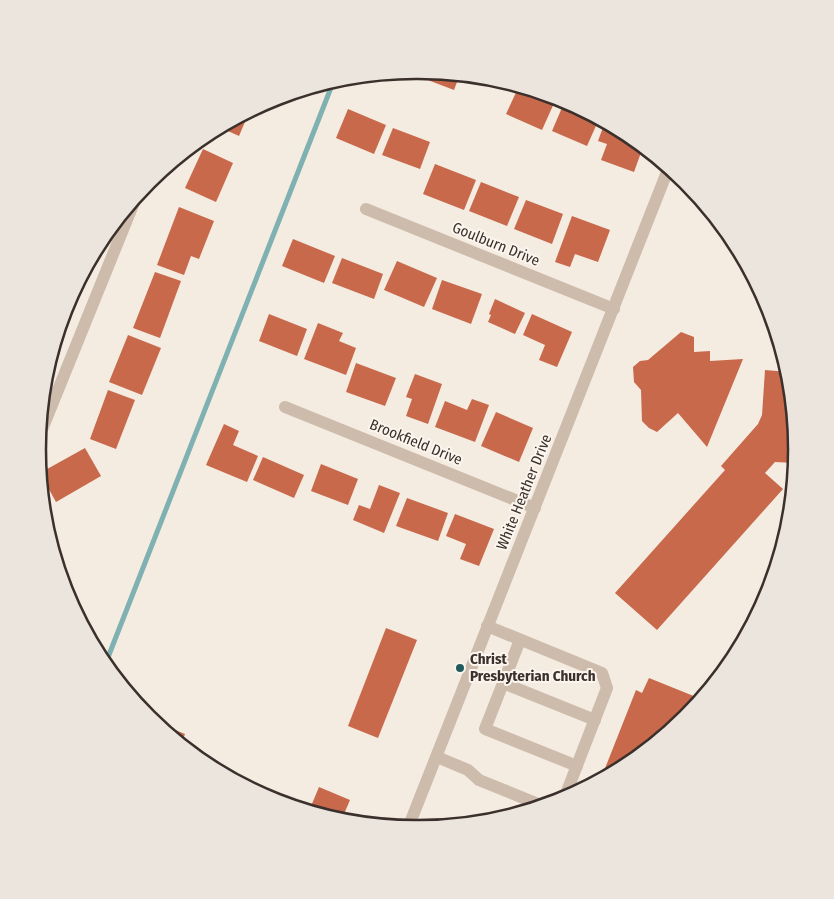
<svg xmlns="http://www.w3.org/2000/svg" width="834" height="899" viewBox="0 0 834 899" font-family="'Fira Sans Condensed',sans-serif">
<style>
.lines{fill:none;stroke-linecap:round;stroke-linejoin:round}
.stream{stroke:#7fb0b2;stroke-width:5}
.building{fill:#c8694b}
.minor{stroke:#cdbbac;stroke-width:12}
.poi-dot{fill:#1f5a5e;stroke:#fbf5ee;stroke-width:2}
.labels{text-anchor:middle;stroke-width:4;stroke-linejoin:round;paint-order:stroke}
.street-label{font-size:15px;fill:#3b302b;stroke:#fbf5ee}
.poi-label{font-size:15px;font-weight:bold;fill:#3b302b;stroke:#fbf5ee;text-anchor:start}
.rim{fill:none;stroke:#3b302b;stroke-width:2.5}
</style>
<rect width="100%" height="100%" fill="#f4ebe1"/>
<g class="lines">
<polyline class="stream" points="105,665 334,80"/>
</g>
<g class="building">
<polygon points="414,70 417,70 460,74 454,90 412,74"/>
<polygon points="519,86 555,101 542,130 506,114"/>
<polygon points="564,103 599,119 587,146 552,131"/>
<polygon points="348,109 386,125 374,154 336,138"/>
<polygon points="250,110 239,136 219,127"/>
<polygon points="605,122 628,134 643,147 634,172 601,160 607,144 598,141"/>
<polygon points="393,128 430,142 420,169 382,155"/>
<polygon points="203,149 233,163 216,202 185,188"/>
<polygon points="435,164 476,180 464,210 423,194"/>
<polygon points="481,182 519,197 507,226 469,211"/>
<polygon points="526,200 563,214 552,244 514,229"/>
<polygon points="179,207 214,221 199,259 191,256 184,275 157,265"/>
<polygon points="572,216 610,230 598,262 575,254 570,267 555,262"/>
<polygon points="293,239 335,256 324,283 282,266"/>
<polygon points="342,258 383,274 374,299 332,283"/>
<polygon points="397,261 437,278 424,307 384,290"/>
<polygon points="155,272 181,281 160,338 133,328"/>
<polygon points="442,280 482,294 471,324 432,309"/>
<polygon points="495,299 525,313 515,334 488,322 491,315 489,314"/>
<polygon points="269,314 307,329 297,356 259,341"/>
<polygon points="532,314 572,332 557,367 539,360 545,345 523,335"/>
<polygon points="318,323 343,333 339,341 356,348 346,375 304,359"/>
<polygon points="681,332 694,337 694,352 710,351 710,361 743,359 707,447 678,413 657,432 649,428 642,421 641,390 634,382 633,367 640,361 648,360"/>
<polygon points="128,335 161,348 142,395 109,382"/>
<polygon points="356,363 396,378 385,406 346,392"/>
<polygon points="765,370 788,372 796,450 795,463 775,462 765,473 783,489 657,630 615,593 725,470 721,466 758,424 762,415"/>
<polygon points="415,374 442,384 428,424 406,416 412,399 406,397"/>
<polygon points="108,390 135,400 116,449 90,439"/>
<polygon points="472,399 489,405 475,442 435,427 445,401 467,410"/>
<polygon points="496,412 533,428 519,462 481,446"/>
<polygon points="224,424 239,431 233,445 258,456 247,482 206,465"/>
<polygon points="85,448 101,476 56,502 40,473"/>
<polygon points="263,457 304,475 294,498 253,480"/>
<polygon points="321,464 358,479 348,505 311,491"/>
<polygon points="379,485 400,493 384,533 353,520 359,505 370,509"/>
<polygon points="407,498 448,513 438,541 396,526"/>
<polygon points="455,514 494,529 479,566 460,559 466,544 446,536"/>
<polygon points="386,628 417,640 378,738 348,726"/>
<polygon points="649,678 701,699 685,718 628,765 605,777 602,776 636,690 642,693"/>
<polygon points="155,722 185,734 181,744 155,723"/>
<polygon points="319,787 350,800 341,821 309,811"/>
</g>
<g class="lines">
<g class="minor">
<polyline points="366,209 614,309"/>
<polyline points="285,407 535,508"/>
<polyline points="39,432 41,432 137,195"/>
<polyline points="487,626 602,673 607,688 564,799"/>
<polyline points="520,640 485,729 577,766"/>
<polyline points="503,683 595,720"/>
<polyline points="437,757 468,770 479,780 543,806"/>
<polyline points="408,828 669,167"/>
</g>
</g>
<circle class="poi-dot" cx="460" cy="668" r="5"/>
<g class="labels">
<g class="street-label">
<text transform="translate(496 244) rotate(22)" y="5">Goulburn Drive</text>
<text transform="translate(416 442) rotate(22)" y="5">Brookfield Drive</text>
<text transform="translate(524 492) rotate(-68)" y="5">White Heather Drive</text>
</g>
<g class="poi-label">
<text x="470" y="664">Christ<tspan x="470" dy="17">Presbyterian Church</tspan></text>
</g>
</g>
<path d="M0 0H834V899H0ZM416 79H418A370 370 0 0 1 788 449V450A370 370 0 0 1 418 820H416A370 370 0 0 1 46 450V449A370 370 0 0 1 416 79Z" fill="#ece5de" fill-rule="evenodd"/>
<path class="rim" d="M416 79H418A370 370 0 0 1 788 449V450A370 370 0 0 1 418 820H416A370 370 0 0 1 46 450V449A370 370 0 0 1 416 79Z"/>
</svg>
